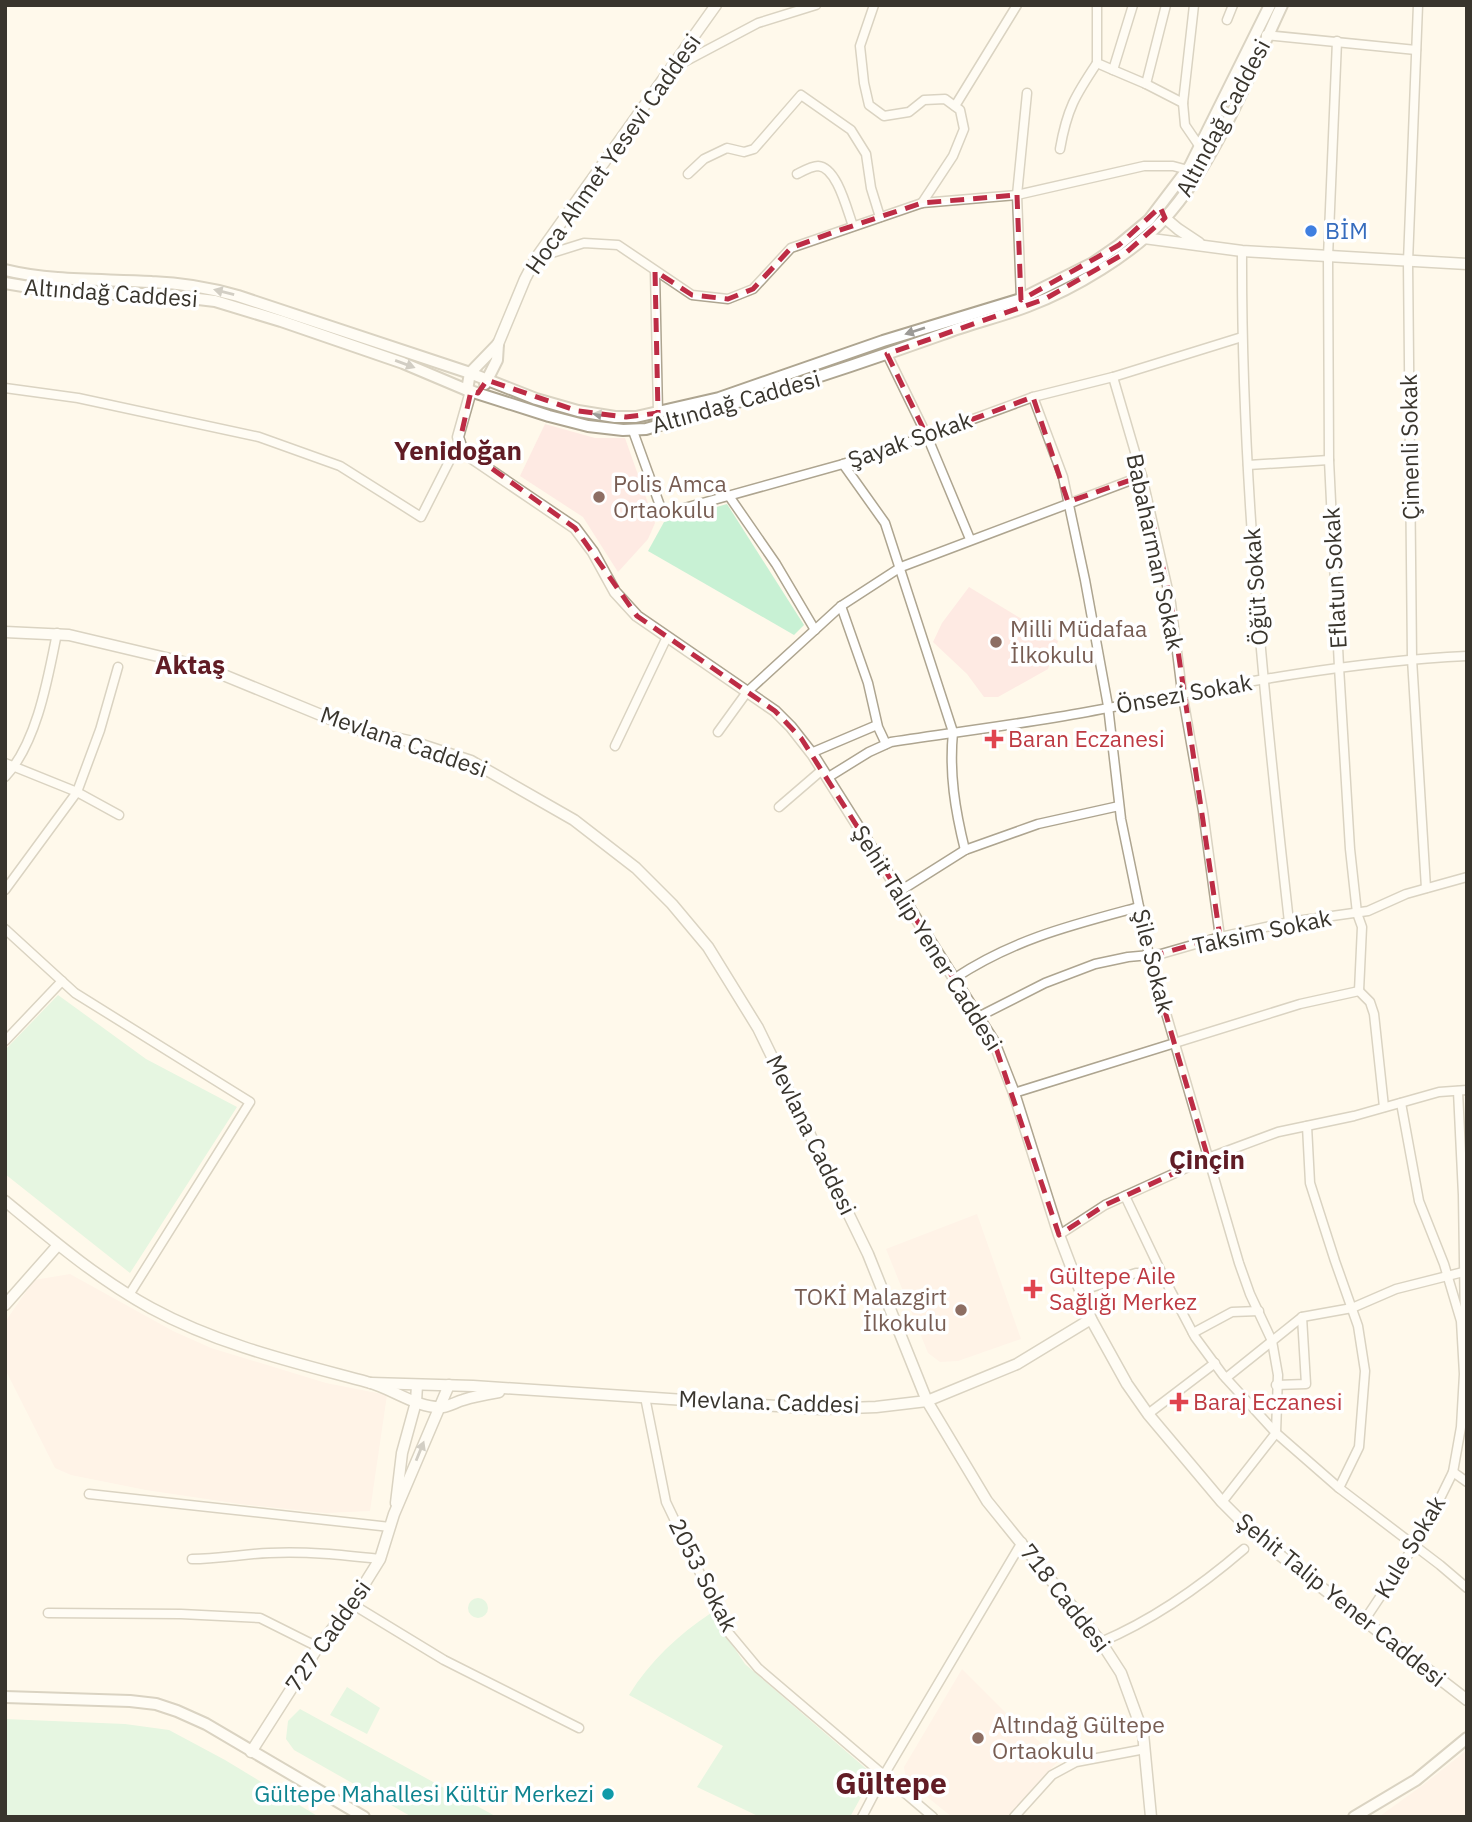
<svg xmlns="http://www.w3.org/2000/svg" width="1472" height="1822" viewBox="0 0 1472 1822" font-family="'IBM Plex Sans',sans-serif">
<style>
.education{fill:#feeae3}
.green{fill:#c8f1d4}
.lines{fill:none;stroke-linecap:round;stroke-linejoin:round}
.minor-casing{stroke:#aea590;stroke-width:11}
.tertiary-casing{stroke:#aea590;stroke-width:13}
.secondary-casing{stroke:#aea590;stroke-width:14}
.minor{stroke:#fff;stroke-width:8}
.tertiary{stroke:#fff;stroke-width:10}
.secondary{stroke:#fff;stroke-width:10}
.oneway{fill:#9c9a96}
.marked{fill:none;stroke:#bd2c45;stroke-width:5;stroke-dasharray:14 9;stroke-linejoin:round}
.shop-dot{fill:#3f7fe0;stroke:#fff;stroke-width:2.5}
.education-dot{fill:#8d6e63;stroke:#fff;stroke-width:2.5}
.health-dot{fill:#e0444e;stroke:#fff;stroke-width:2.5}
.culture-dot{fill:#0f9aa8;stroke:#fff;stroke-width:2.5}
.labels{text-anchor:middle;stroke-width:7;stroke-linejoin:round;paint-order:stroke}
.street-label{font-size:23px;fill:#39352d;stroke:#fff}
.shop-label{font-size:23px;fill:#366cbe;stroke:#fff;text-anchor:start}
.education-label{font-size:23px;fill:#785e54;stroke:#fff;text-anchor:start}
.health-label{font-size:23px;fill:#be3a42;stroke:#fff;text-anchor:start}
.culture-label{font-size:23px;fill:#0d838f;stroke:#fff;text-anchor:end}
.quarter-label{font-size:26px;font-weight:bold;fill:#611c25;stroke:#fff}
.district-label{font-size:30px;font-weight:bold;fill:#611c25;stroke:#fff}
</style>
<rect width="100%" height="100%" fill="#fff9eb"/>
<g class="education">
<polygon points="545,424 595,438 625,438 655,523 648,539 618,572 583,517 520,476"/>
<polygon points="969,587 1058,641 1048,669 998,697 984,697 967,674 933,642 942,623"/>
<polygon points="977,1214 1021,1339 958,1361 940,1362 928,1353 886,1249"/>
<polygon points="70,1274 173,1331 211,1348 326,1383 387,1395 370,1511 326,1513 240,1504 146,1490 71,1475 55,1468 5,1369 5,1322 34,1280"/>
<polygon points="962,1669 1010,1717 1060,1759 1007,1817 952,1817 906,1780 904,1767"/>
<polygon points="1467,1750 1467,1817 1380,1816 1423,1785"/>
</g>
<g class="green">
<polygon points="727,504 804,625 794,635 648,551 664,522"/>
<polygon points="58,995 146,1059 237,1107 130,1273 5,1174 5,1050"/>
<circle cx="478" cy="1608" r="10"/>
<path d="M711 1613 745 1664 870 1772 871 1779 850 1817H760L697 1787 723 1746 629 1695C650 1661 678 1635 711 1613Z"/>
<polygon points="347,1687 380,1708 367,1734 330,1715"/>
<polygon points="300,1709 497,1817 412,1817 294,1750 286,1739 288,1721"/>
<polygon points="5,1719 125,1724 169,1730 225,1760 319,1817 5,1817"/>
</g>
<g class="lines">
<defs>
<g id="minor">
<polyline points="874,5 860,46 864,83 869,105 884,116 909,112 924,100 945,99 960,110 964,129 953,156 922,203"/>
<polyline points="1097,5 1097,63 1113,70"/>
<polyline points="1133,5 1113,70 1146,84"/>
<polyline points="1166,5 1146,84 1183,103"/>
<polyline points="1194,5 1183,103 1185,125 1200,147"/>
<polyline points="1418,5 1408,262 1412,659 1426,888"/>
<polyline points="1227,20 1233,5"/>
<polyline points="1266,35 1416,50"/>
<polyline points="1337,41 1328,257 1329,460 1339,667 1350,849 1357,913 1362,927 1359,991"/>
<polyline points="673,68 758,23 816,5"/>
<polyline points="955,106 1017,5"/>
<path d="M1060 149C1067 109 1075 96 1097 63"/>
<polyline points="688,174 704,159 727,148 744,152 754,149 801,95 851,130 866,154 871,188 880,217"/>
<path d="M797 174C803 171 812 166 818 166 837 167 847 210 853 226"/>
<path d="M1242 251C1241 475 1264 699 1289 922"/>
<polyline points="536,258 584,243 618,245 692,295 728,299 753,289 791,248 922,203 1017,195 1144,166 1173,166 1188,170"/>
<polyline points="655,271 658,413"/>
<polyline points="1021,299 1017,195 1027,93"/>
<polyline points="887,354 927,436 970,539"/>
<polyline points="1113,377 1142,476 1171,603 1182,692 1203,811 1220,937"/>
<polyline points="5,388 78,398 259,437 340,466 421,517 459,442"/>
<polyline points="1033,397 1063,477 1085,580 1108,706 1121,819 1149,955 1239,1263 1250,1294 1272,1341 1278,1375 1276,1433 1222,1502"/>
<polyline points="633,431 663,514 843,464 927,436 1033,397 1113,377 1242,337"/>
<path d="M843 464 885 523 953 732C949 773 955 810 965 850"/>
<polyline points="1248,465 1329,460"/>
<polyline points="729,496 776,564 815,630"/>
<polyline points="841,606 868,683 878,727 886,744"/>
<polyline points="718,732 747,692 841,606 901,567 1142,476"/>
<polyline points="615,746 667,637"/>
<polyline points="811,753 877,725"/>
<polyline points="5,763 77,792 119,815"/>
<path d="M5 777C37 743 48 678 57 633"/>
<path d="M827 778 869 752 891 742C956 732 1022 724 1087 712 1213 688 1338 662 1467 656"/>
<polyline points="779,807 822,770"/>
<polyline points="5,890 77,792 100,730 118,667"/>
<polyline points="900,891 965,850 1038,824 1119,806"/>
<polyline points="5,929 75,993 250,1102 129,1295"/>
<path d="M955 978C1014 939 1072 925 1139 907"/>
<polyline points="1359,991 1370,1002 1374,1014 1384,1107"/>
<polyline points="980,1016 1045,983 1095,964 1128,957 1161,954 1220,937 1289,922 1368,911 1406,894 1467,877"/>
<polyline points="5,1041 62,981"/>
<polyline points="1458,1091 1463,1195 1465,1326"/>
<polyline points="1014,1093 1300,1004 1359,991"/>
<polyline points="1307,1126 1310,1183 1335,1261 1358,1326 1365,1371 1359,1447 1339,1488"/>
<polyline points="1125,1196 1164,1278 1195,1337 1223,1375 1276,1433 1339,1488 1440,1565 1467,1588"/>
<polyline points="1059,1235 1105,1205 1208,1158 1278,1132 1354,1116 1439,1092 1467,1090"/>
<polyline points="1080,1291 1136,1273 1162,1274"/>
<polyline points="1193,1333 1232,1312 1259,1311"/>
<polyline points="1226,1378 1302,1317 1352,1308 1396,1289 1467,1271"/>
<polyline points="1276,1385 1306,1384 1302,1317"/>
<polyline points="645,1397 666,1502 728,1632 758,1668 933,1817"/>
<polyline points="1148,1414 1215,1363"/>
<polyline points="1453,1472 1467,1482"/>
<polyline points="89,1494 390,1527"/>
<path d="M192 1559C218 1559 243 1554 269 1553 306 1551 343 1555 380 1559"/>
<polyline points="352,1604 444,1660 579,1728"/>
<polyline points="48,1613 181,1614 260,1618 318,1647"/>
<polyline points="1364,1621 1424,1531 1453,1472 1461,1427 1464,1374 1461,1321 1444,1264 1419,1201 1401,1103"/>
<path d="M1101 1642C1155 1619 1200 1587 1244 1549"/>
<polyline points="862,1817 884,1775 1022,1542"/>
<polyline points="1014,1817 1052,1775 1076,1762 1145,1749"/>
</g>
<g id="tertiary">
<polyline points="1165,218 1178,229 1199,243"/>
<polyline points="1144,238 1242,251 1467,264"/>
<polyline points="498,344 525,279 536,258 716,5"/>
<polyline points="471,391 458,437 463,452 575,528 593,552 615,592 637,616 775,711 791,727 813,755 994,1042 1014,1093 1059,1235 1091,1319 1127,1384 1148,1414 1222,1502 1259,1539 1467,1700"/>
<polyline points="5,632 69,635 204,667 355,729 413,742 471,761 574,820 636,868 672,904 708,947 758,1028 868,1254 927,1401 987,1501 1101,1642 1121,1673 1143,1733 1151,1817"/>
<path d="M5 1201C51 1239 98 1279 151 1308 219 1345 293 1362 367 1382 392 1388 417 1409 443 1407 450 1406 456 1402 463 1400 475 1396 487 1394 499 1392"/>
<polyline points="5,1305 58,1245"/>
<polyline points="371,1383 473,1386 821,1409 876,1407 927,1401 1017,1364 1091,1319"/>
<polyline points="396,1503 402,1453 416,1402 417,1385"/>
<polyline points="251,1752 318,1647 352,1604 380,1559 394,1514 449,1385"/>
</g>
<g id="secondary">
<path d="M5 270C54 282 103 279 152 282 181 283 210 288 238 296L470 373 536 399 578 411 615 417H636L719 398 883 341 1021 299 1093 263 1119 245 1149 220 1190 166 1270 5"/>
<path d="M5 283 71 294H156L215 301 281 321 403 363 467 390 549 416 588 426 623 430 646 429C746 401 845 369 943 334 971 323 1000 317 1028 306 1074 289 1132 254 1165 218 1214 165 1251 71 1282 5"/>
<polyline points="485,384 497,360 498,344"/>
<polyline points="467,390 470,373 498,344"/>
<polyline points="5,1697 130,1701 156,1704 177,1711 206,1724 364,1817"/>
<polyline points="1354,1817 1416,1780 1467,1738"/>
</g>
</defs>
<use href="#minor" class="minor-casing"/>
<use href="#tertiary" class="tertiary-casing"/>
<use href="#secondary" class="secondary-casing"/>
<use href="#minor" class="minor"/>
<use href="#tertiary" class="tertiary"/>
<use href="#secondary" class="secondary"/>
</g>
<defs><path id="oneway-solid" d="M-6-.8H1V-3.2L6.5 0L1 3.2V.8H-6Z" transform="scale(1.75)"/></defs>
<g class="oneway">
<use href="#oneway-solid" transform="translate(224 292) rotate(-166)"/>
<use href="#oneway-solid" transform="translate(915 331) rotate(162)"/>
<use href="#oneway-solid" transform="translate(405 364) rotate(20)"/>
<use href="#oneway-solid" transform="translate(603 415) rotate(-172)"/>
<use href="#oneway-solid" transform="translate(420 1451) rotate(-68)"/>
</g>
<path d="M0 0H1472V1822H0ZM1017 195 1021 300 1119 245 1160 207 1165 218 1127 252 1045 299 887 354 927 436 1033 397 1068 502 1142 476 1171 603 1220 937 1149 957 1208 1158 1105 1205 1059 1235 994 1042 801 738 775 711 637 616 575 528 459 445 471 391 478 393 487 380 578 411 626 417 658 413 655 271 692 295 728 299 753 289 791 248 834 232 922 203Z" fill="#fff9eb" fill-opacity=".55" fill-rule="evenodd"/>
<path class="marked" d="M1017 195 1021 300 1119 245 1160 207 1165 218 1127 252 1045 299 887 354 927 436 1033 397 1068 502 1142 476 1171 603 1220 937 1149 957 1208 1158 1105 1205 1059 1235 994 1042 801 738 775 711 637 616 575 528 459 445 471 391 478 393 487 380 578 411 626 417 658 413 655 271 692 295 728 299 753 289 791 248 834 232 922 203Z"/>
<circle class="shop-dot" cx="1311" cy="231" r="7"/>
<g class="education-dot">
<circle cx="599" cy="497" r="7"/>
<circle cx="996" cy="642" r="7"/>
<circle cx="961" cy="1310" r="7"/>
<circle cx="978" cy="1738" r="7"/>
</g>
<g class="health-dot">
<path d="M990.5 728.5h7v7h7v7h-7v7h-7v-7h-7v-7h7z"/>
<path d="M1029.5 1278.5h7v7h7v7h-7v7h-7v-7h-7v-7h7z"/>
<path d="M1175.5 1391.5h7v7h7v7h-7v7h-7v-7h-7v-7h7z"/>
</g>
<circle class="culture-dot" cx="608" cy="1794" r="7"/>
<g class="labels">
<g class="street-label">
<text transform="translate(1223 118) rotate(-62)" y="8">Altındağ Caddesi</text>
<text transform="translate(613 154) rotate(-55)" y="8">Hoca Ahmet Yesevi Caddesi</text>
<text transform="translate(111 293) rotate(4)" y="8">Altındağ Caddesi</text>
<text transform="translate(736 402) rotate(-16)" y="8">Altındağ Caddesi</text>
<text transform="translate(910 440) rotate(-19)" y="8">Şayak Sokak</text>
<text transform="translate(1410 447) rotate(-91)" y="8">Çimenli Sokak</text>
<text transform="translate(1155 552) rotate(78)" y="8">Babaharman Sokak</text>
<text transform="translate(1335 578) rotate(-93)" y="8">Eflatun Sokak</text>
<text transform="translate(1256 587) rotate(-94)" y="8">Öğüt Sokak</text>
<text transform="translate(1184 694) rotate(-10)" y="8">Önsezi Sokak</text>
<text transform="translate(404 742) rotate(19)" y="8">Mevlana Caddesi</text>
<text transform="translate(1262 932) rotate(-12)" y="8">Taksim Sokak</text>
<text transform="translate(927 938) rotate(58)" y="8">Şehit Talip Yener Caddesi</text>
<text transform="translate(1153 961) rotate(76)" y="8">Şile Sokak</text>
<text transform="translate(811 1135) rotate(64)" y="8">Mevlana Caddesi</text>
<text transform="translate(769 1402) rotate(2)" y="8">Mevlana. Caddesi</text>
<text transform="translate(1410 1547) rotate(-59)" y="8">Kule Sokak</text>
<text transform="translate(703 1575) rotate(63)" y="8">2053 Sokak</text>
<text transform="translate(1065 1598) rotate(52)" y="8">718 Caddesi</text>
<text transform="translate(1341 1600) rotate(39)" y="8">Şehit Talip Yener Caddesi</text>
<text transform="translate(328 1636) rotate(-55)" y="8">727 Caddesi</text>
</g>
<g class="shop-label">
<text x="1325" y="239">BİM</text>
</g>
<g class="education-label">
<text x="613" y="492">Polis Amca<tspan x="613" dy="26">Ortaokulu</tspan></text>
<text x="1010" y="637">Milli Müdafaa<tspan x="1010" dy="26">İlkokulu</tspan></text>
<text x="947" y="1305" text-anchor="end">TOKİ Malazgirt<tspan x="947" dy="26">İlkokulu</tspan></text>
<text x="992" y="1733">Altındağ Gültepe<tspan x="992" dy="26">Ortaokulu</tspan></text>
</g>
<g class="health-label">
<text x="1008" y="747">Baran Eczanesi</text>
<text x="1049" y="1284">Gültepe Aile<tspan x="1049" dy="26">Sağlığı Merkez</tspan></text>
<text x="1193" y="1410">Baraj Eczanesi</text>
</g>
<g class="culture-label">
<text x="594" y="1802">Gültepe Mahallesi Kültür Merkezi</text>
</g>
<g class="quarter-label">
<text x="458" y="460">Yenidoğan</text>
<text x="190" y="674">Aktaş</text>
<text x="1207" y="1169">Çinçin</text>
</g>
<g class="district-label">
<text x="891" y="1794">Gültepe</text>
</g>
</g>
<rect width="1472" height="1822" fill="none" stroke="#39352d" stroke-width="14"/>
</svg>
